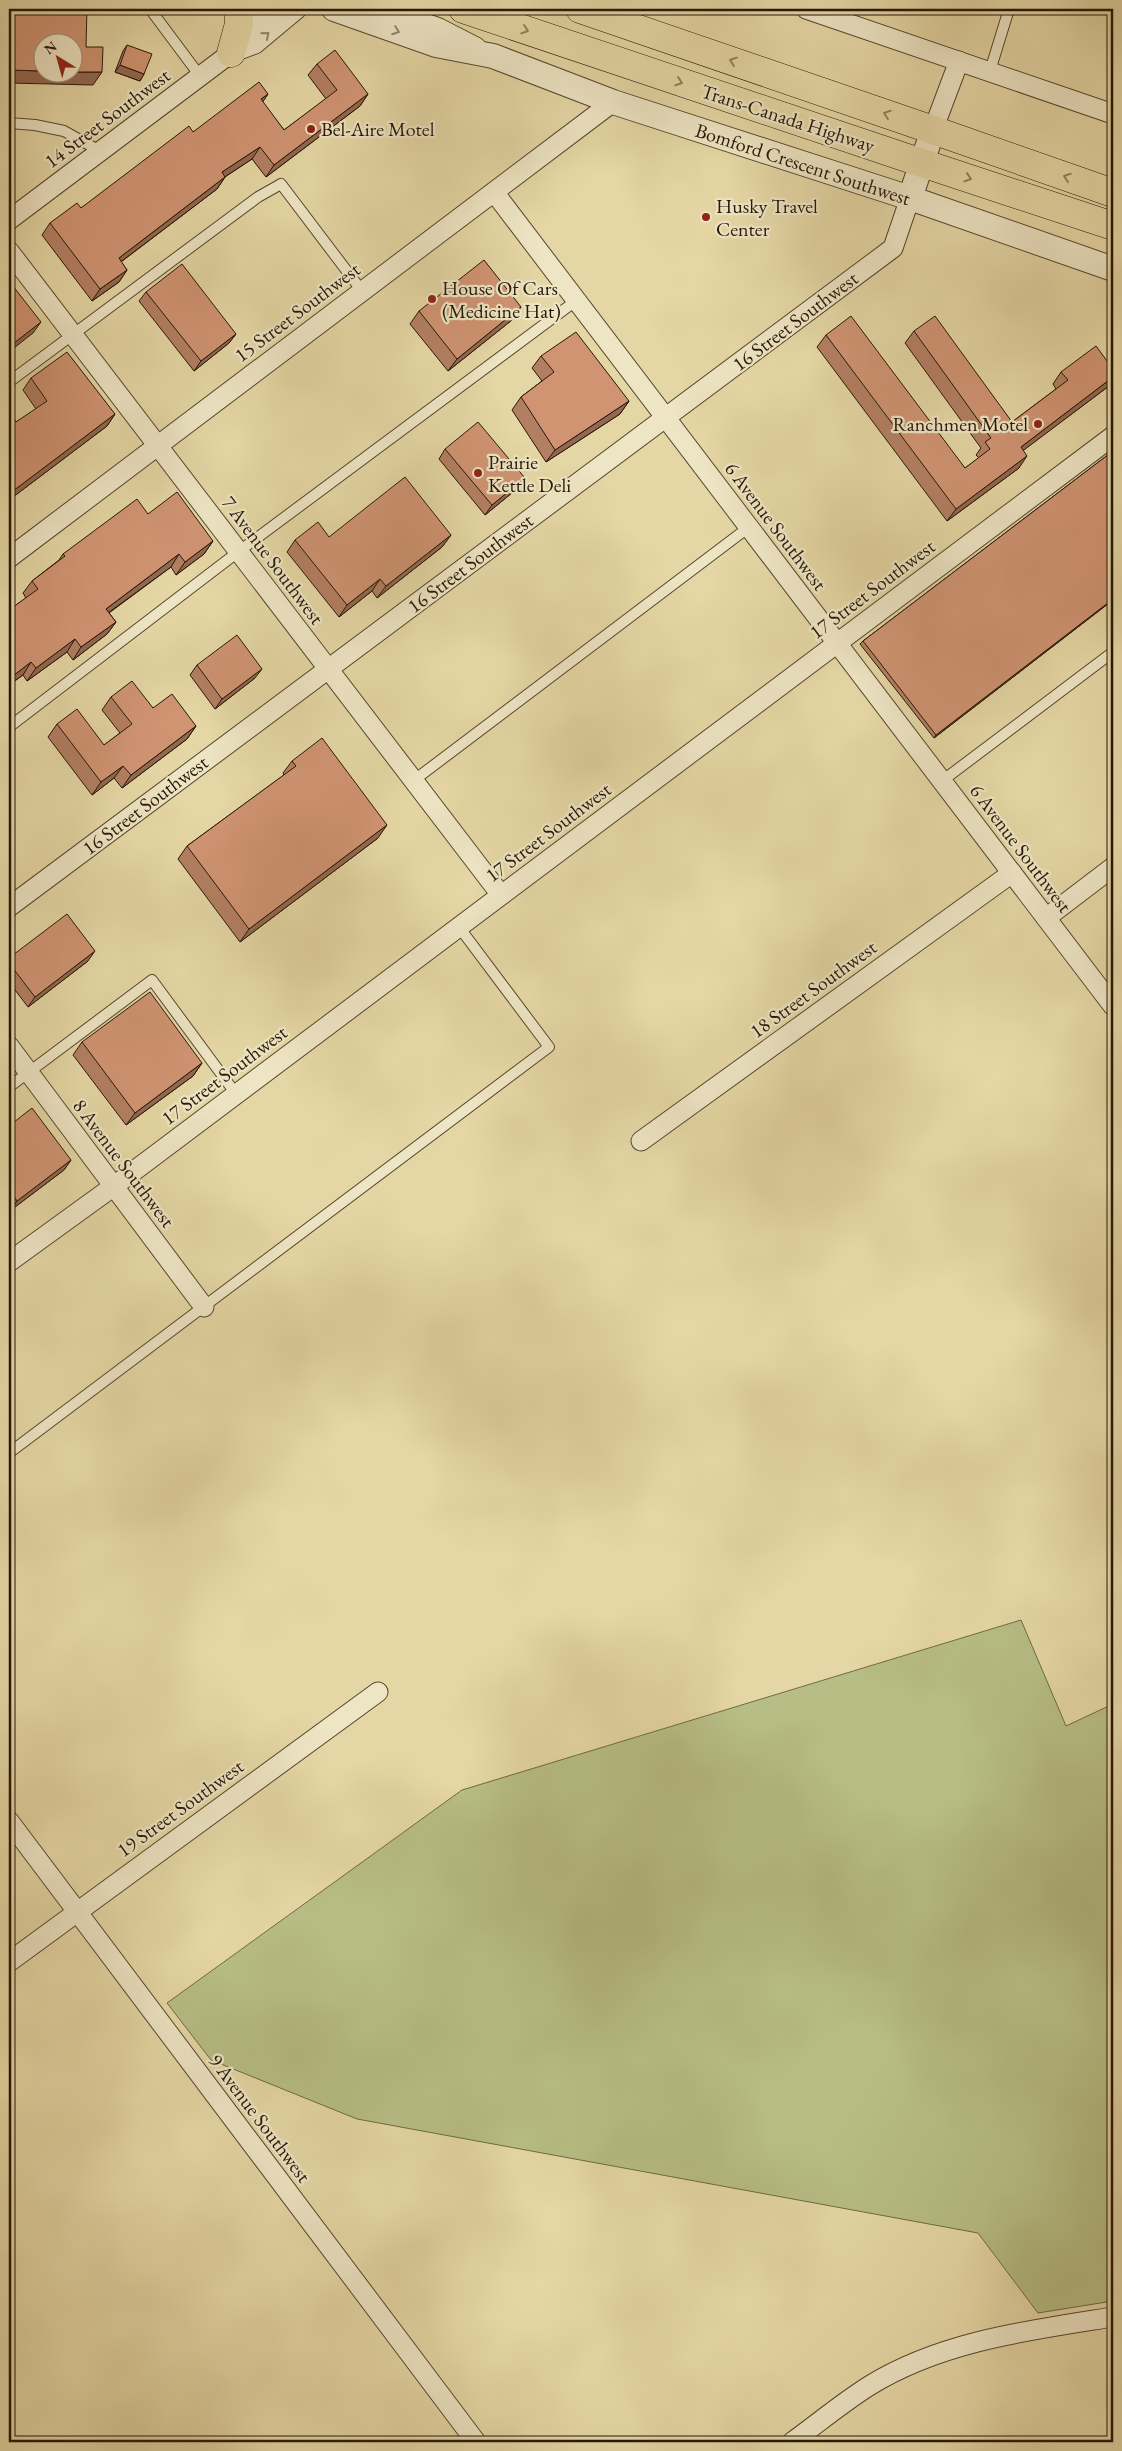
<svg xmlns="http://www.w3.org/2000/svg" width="1122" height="2451" viewBox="0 0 1122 2451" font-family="'EB Garamond',serif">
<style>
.green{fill:#b7be85;stroke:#6e6a46}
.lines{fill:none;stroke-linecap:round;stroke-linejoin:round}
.service-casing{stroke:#56472e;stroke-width:12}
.minor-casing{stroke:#56472e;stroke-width:21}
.tertiary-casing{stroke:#56472e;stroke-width:26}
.trunk-casing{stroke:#261707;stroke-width:29}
.motorway-casing{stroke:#261707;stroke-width:29}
.service{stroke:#eee5c4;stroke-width:10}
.minor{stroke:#eee5c4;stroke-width:19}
.tertiary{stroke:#eee5c4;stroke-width:24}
.trunk{stroke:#e5d7a5;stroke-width:28}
.motorway{stroke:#e5d7a5;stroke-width:28}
.wall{fill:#b37f63;stroke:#261707}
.shaded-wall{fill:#926850;stroke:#261707}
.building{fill:#d09473;stroke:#261707}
.oneway{stroke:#8f815e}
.oneway2{stroke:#94886f}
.poi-dot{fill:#8f2418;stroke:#eee5c4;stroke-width:2}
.labels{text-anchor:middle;stroke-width:4.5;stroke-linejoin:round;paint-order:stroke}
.street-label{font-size:20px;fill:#261707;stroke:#eee5c4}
.poi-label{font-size:20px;fill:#261707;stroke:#eee5c4;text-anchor:start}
</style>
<rect width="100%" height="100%" fill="#e5d7a5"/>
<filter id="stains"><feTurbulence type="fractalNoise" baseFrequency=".004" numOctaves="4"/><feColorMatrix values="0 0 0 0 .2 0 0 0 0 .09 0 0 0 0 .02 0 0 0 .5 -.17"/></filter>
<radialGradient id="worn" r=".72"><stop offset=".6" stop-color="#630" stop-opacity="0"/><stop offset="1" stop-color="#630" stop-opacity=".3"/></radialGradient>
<polygon class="green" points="1021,1620 1066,1726 1113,1704 1113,2301 1038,2313 978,2233 357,2119 211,2060 167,2003 462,1790"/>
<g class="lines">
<defs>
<g id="service">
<polyline points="150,9 200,76"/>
<polyline points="990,71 1009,9"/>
<polyline points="9,123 35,125 64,131 100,151"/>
<polyline points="9,382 258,197 281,184 362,291"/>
<polyline points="9,727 238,552 577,300"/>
<polyline points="413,781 749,527"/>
<polyline points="942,781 1113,652"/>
<polyline points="9,1087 152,980 236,1094"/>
<polyline points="9,1453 549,1047 459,927"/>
</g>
<g id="minor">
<polyline points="386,9 439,28 476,47"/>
<polyline points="806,9 1113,114"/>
<polyline points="235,47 245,34 273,9"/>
<polyline points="933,130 959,61"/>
<polyline points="494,192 1113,1006"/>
<polyline points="9,220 231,53 255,44 297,9"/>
<polyline points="9,251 501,895"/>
<polyline points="9,558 613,102"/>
<polyline points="9,907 893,248 910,198"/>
<polyline points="1046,918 1113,867"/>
<polyline points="9,1046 204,1307"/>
<polyline points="641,1141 1012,873"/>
<polyline points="9,1262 114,1186 1113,436"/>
<polyline points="9,1821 476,2442"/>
<polyline points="9,1962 378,1692"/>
<path d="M792 2442C817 2424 842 2403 869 2386 941 2341 1031 2330 1113 2317"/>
</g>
<g id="tertiary">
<polyline points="334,9 436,45 493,56 613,102 910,198 1113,269"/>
<polyline points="910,198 933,130"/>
</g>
<g id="trunk">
<polyline points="463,9 922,163"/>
<polyline points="580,9 933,130"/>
<polyline points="231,53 239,24 238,9"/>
</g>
<g id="motorway">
<polyline points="933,130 1113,193"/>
<polyline points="922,163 1113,226"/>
</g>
</defs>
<use href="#service" class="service-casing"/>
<use href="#minor" class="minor-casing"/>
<use href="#tertiary" class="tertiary-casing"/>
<use href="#trunk" class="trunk-casing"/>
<use href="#motorway" class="motorway-casing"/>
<use href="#service" class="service"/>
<use href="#minor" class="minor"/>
<use href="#tertiary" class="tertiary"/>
<use href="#trunk" class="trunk"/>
<use href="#motorway" class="motorway"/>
</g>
<g class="wall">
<polygon points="127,45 144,74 140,81 115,72 123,51"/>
<polygon points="317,64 368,94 360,106 266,177 252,159 225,177 217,189 121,262 127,270 119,282 92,301 42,235 50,223 81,208 193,132 268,94 262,102 284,130 326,99 308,75"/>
<polygon points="146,292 236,334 229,343 194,371 139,301"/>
<polygon points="419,311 512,320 448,371 410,324"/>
<polygon points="914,331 1012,422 1056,389 1053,384 1061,372 1113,369 1113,380 1109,386 1023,450 1019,468 947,521 817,347 826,335 965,468 979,458 976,455 981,448 905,343"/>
<polygon points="541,356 629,401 620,414 546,462 512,410 521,397 542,381 532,368"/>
<polygon points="31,378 115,414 107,426 9,500 9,412 16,422 36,409 23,390"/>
<polygon points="445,449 525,478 518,488 485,515 439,459"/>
<polygon points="1113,451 1113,600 934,738 860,644 863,641"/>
<polygon points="148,514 213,541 204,554 176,575 171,567 109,613 116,622 107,634 73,660 67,652 27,681 23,675 9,685 9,610 26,598 23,593 32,581 59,560 63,554"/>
<polygon points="451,535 442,547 377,598 372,591 339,617 287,552 295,540 329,537"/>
<polygon points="197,665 255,678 215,709 190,675"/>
<polygon points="111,697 153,708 196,726 187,739 122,788 114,778 92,795 48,737 57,724 104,745 120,733 102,710"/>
<polygon points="292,761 378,838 240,942 178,859 187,846 284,775 283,773"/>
<polygon points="9,958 88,961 28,1007 9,982"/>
<polygon points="82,1042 202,1063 193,1076 126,1125 73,1055"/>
<polygon points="9,1126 71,1160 64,1170 11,1210 9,1208"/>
</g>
<g class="shaded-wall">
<polygon points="120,65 144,74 140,81 115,72"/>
<polygon points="9,70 42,71 42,72 102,72 93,85 9,83"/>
<polygon points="268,94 260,106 261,99"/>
<polygon points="368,94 360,106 266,177 274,165"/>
<polygon points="260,147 252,159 214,184 222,172"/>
<polygon points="225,177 217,189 110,270 119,258"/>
<polygon points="127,270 119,282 92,301 100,289"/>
<polygon points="521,307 512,320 448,371 457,359"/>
<polygon points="41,322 33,333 9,352 9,347"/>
<polygon points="236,334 229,343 194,371 201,361"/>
<polygon points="1113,377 1113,380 1109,386 1012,459 1021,447"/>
<polygon points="629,401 620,414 546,462 555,450"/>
<polygon points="115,414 107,426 9,500 9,494"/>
<polygon points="1027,456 1019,468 947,521 956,509"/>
<polygon points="525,478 518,488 485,515 492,505"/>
<polygon points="451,535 442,547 377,598 386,586"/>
<polygon points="213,541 204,554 176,575 185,562"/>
<polygon points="179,554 171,567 97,621 106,609"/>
<polygon points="380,579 372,591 339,617 347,605"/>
<polygon points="1113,599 1113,600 934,738 936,735"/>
<polygon points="116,622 107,634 73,660 81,647"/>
<polygon points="75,639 67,652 27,681 36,668"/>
<polygon points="31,662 23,675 9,685 9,679"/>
<polygon points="262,669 255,678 215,709 222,699"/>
<polygon points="196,726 187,739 122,788 131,775"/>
<polygon points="123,766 114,778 92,795 101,782"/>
<polygon points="387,825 378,838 240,942 249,929"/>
<polygon points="95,951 88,961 28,1007 35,997"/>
<polygon points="202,1063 193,1076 126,1125 135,1113"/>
<polygon points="71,1160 64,1170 11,1210 17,1201"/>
</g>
<g class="building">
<polygon points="9,9 87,9 86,47 103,47 102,72 72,72 72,42 42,42 42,71 9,70"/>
<polygon points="127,45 152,54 144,74 120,65"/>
<polygon points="335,50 368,94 274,165 260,147 222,172 225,177 119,258 127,270 100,289 50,223 77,203 81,208 189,126 193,132 259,82 268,94 261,99 284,130 337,90 317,64"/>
<polygon points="484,260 521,307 457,359 419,311"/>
<polygon points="182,264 236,334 201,361 146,292"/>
<polygon points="9,281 41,322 9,347"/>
<polygon points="851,316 965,468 990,449 985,442 991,438 914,331 935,316 1012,422 1068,380 1061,372 1096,346 1113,369 1113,377 1021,447 1027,456 956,509 826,335"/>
<polygon points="576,332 629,401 555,450 521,397 554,372 541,356"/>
<polygon points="67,352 115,414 9,494 9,412 16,422 47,401 31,378"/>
<polygon points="478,422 525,478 492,505 445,449"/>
<polygon points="1113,451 1113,599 936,735 863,641"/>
<polygon points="405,477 451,535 386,586 380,579 347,605 295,540 318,522 329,537"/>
<polygon points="177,492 213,541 185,562 179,554 106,609 116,622 81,647 75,639 36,668 31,662 9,679 9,610 38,589 32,581 65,556 63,554 137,499 148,514"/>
<polygon points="237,635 262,669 222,699 197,665"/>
<polygon points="132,681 153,708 172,694 196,726 131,775 123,766 101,782 57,724 77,709 104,745 132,724 111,697"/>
<polygon points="322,738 387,825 249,929 187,846 296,766 292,761"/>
<polygon points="67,914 95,951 35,997 9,963 9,958"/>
<polygon points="150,992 202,1063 135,1113 82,1042"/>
<polygon points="32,1108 71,1160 17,1201 9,1189 9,1126"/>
</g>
<defs><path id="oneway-chevron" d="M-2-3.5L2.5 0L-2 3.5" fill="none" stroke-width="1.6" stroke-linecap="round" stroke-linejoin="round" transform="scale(1.25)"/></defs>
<g class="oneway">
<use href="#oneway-chevron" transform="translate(525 30) rotate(19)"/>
<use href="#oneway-chevron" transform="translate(733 61) rotate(-161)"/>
<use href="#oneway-chevron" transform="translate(679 82) rotate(19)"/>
<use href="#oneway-chevron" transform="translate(887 114) rotate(-161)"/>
<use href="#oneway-chevron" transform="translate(1067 177) rotate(-161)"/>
<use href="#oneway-chevron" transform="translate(968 178) rotate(18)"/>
</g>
<g class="oneway2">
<use href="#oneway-chevron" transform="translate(396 31) rotate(20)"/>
<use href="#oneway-chevron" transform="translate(266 35) rotate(-40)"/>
</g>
<g class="poi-dot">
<circle cx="311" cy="129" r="5"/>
<circle cx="706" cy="217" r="5"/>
<circle cx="432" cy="299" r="5"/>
<circle cx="1038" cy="424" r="5"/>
<circle cx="478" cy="473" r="5"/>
</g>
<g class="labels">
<g class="street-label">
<text transform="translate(107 118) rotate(-37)" y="7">14 Street Southwest</text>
<text transform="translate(788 118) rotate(18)" y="7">Trans-Canada Highway</text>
<text transform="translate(803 164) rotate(18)" y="7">Bomford Crescent Southwest</text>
<text transform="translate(297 312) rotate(-37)" y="7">15 Street Southwest</text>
<text transform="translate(795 321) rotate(-37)" y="7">16 Street Southwest</text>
<text transform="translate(776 526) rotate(53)" y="7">6 Avenue Southwest</text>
<text transform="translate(273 560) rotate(53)" y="7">7 Avenue Southwest</text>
<text transform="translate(470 563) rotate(-37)" y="7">16 Street Southwest</text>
<text transform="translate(872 589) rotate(-37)" y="7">17 Street Southwest</text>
<text transform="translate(145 805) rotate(-37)" y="7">16 Street Southwest</text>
<text transform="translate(548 832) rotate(-37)" y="7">17 Street Southwest</text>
<text transform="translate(1021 848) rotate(53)" y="7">6 Avenue Southwest</text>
<text transform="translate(813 989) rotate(-36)" y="7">18 Street Southwest</text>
<text transform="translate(224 1075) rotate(-37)" y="7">17 Street Southwest</text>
<text transform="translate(124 1163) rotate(53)" y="7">8 Avenue Southwest</text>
<text transform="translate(180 1808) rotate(-36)" y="7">19 Street Southwest</text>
<text transform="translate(260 2118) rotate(53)" y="7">9 Avenue Southwest</text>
</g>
<g class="poi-label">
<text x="321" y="136">Bel-Aire Motel</text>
<text x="716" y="213">Husky Travel<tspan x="716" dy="23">Center</tspan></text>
<text x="442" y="295">House Of Cars<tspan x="442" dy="23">(Medicine Hat)</tspan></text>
<text x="1028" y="431" text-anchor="end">Ranchmen Motel</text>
<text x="488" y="469">Prairie<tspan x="488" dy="23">Kettle Deli</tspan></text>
</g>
</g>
<rect width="1122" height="2451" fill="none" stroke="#e5d7a5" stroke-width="30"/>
<rect x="10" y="10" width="1102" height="2431" fill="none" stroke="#261707" stroke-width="2.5"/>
<rect x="15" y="15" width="1092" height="2421" fill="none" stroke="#261707"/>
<g transform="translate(58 58) rotate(323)"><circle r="24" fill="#eee5c4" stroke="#9e9378"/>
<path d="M0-4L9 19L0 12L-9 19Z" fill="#8f2418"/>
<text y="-8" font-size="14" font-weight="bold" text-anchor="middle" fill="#261707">N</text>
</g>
<rect width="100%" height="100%" filter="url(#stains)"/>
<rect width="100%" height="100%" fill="url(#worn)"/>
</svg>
